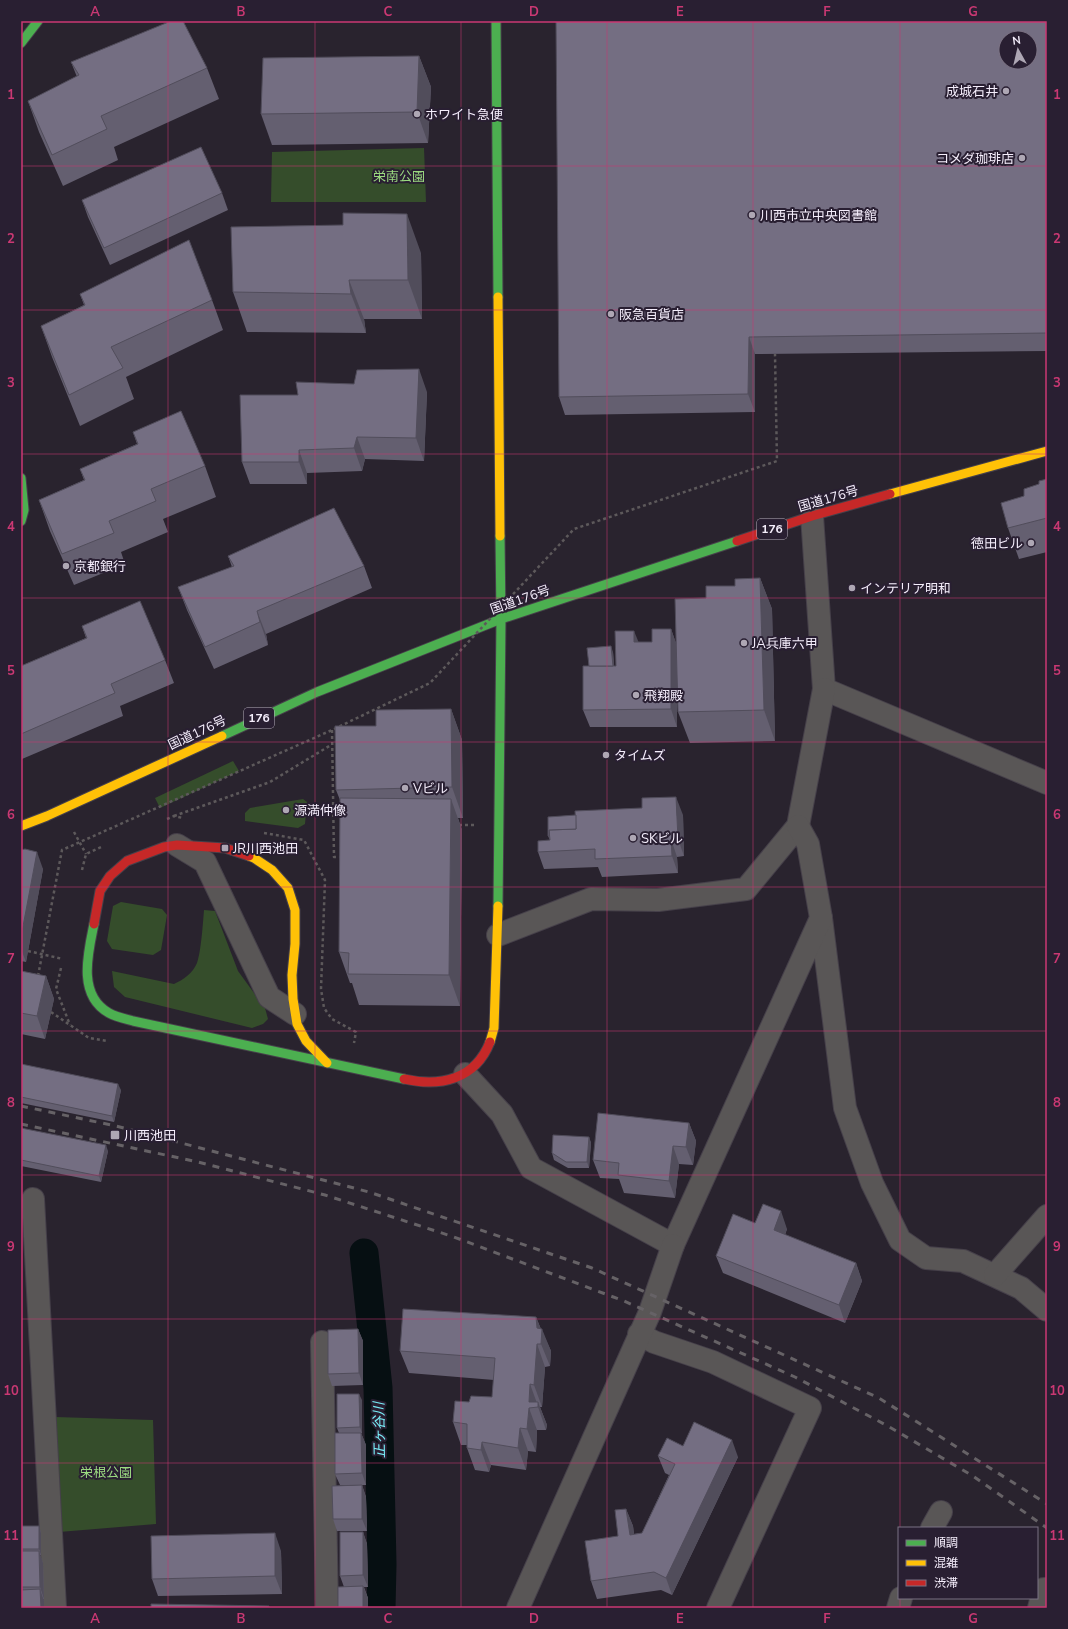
<svg xmlns="http://www.w3.org/2000/svg" width="1068" height="1629" viewBox="0 0 1068 1629" font-family="'Nunito Sans','Noto Sans JP',sans-serif">
<style>
.green{fill:#354d2b}
.lines{fill:none;stroke-linecap:round;stroke-linejoin:round}
.canal{stroke:#060f12;stroke-width:29}
.street-casing{stroke:#46404a;stroke-width:24}
.fast-casing{stroke:#46404a;stroke-width:11}
.slow-casing{stroke:#46404a;stroke-width:11}
.jam-casing{stroke:#46404a;stroke-width:11}
.path{stroke:#5d595b;stroke-width:2.5;stroke-dasharray:3 3;stroke-linecap:butt}
.street{stroke:#595656;stroke-width:22}
.fast{stroke:#4caf50;stroke-width:9}
.slow{stroke:#ffc107;stroke-width:9}
.jam{stroke:#c62828;stroke-width:9}
.rail{stroke:#666266;stroke-width:3;stroke-dasharray:7 7;stroke-linecap:butt}
.path-bridge{stroke:#5d595b;stroke-width:2.5;stroke-dasharray:3 3;stroke-linecap:butt}
.wall{fill:#645f70}
.shaded-wall{fill:#514d5b}
.building{fill:#746e82;stroke:#514d5b;fill-rule:evenodd}
.grid{fill:none;stroke:#ca3873;stroke-width:1;stroke-opacity:0.55}
.poi-dot{fill:#aea7b4;stroke:#291f32;stroke-width:1.5}
.labels{text-anchor:middle;stroke-width:4;stroke-linejoin:round;paint-order:stroke}
.shield{fill:#291f32;stroke:#b8b0bf;stroke-width:1}
.shield-label{font-size:12px;font-weight:bold;fill:#f5eefc}
.poi-label{font-size:13px;fill:#f5eefc;stroke:#291f32;text-anchor:start}
.park-label{font-size:13px;fill:#9bda80;stroke:#291f32}
.street-label{font-size:13px;fill:#f5eefc;stroke:#291f32}
.water-label{font-size:14px;font-style:italic;fill:#79f0fa;stroke:#291f32}
.neatline{fill:none;stroke:#ca3873;stroke-width:1.5}
.grid-label{font-size:13px;text-anchor:middle;font-weight:bold;fill:#ca3873}
</style>
<rect width="100%" height="100%" fill="#29232e"/>
<g class="green">
<polygon points="424,148 426,202 271,202 272,152"/>
<polygon points="233,761 239,771 160,808 155,798"/>
<polygon points="303,799 307,802 305,824 298,828 245,821 245,813 250,808"/>
<polygon points="121,902 162,909 167,915 161,950 153,955 112,949 107,941 113,906"/>
<path d="M204 910 215 911 238 971 265 1008 268 1019 263 1024 252 1028 125 997 114 987 112 971 174 984C183 980 193 973 197 963 201 952 203 923 204 910Z"/>
<polygon points="55,1417 153,1420 156,1524 59,1532"/>
</g>
<g class="lines">
<polyline class="canal" points="364,1253 378,1388 382,1564 381,1608"/>
<defs>
<g id="street">
<polyline points="812,516 824,689 1047,783"/>
<polyline points="177,845 205,862 269,997 295,1014"/>
<polyline points="821,918 845,1108 872,1183 900,1240 926,1258 963,1261 1021,1288 1047,1310"/>
<polyline points="498,935 591,899 658,900 746,889 798,826 824,689"/>
<polyline points="465,1074 502,1114 531,1168 673,1245 821,918 808,844 798,826"/>
<polyline points="33,1199 55,1608"/>
<polyline points="995,1275 1047,1216"/>
<polyline points="639,1334 654,1342 713,1362 810,1408 718,1608"/>
<polyline points="322,1342 327,1608"/>
<polyline points="932,1528 941,1512"/>
<polyline points="518,1608 650,1312 673,1245"/>
<polyline points="898,1608 901,1598"/>
<polyline points="1039,1608 1044,1589 1047,1589"/>
</g>
<g id="fast">
<polyline points="496,21 498,297"/>
<polyline points="21,43 38,21"/>
<polyline points="21,478 24,510 21,521"/>
<polyline points="222,736 317,692 501,619 737,541"/>
<polyline points="498,906 501,619 500,536"/>
<path d="M94 924C88 953 77 995 109 1013 116 1017 126 1019 133 1021L404 1079"/>
</g>
<g id="slow">
<polyline points="498,297 500,536"/>
<polyline points="890,494 1047,451"/>
<polyline points="21,826 47,816 222,736"/>
<polyline points="249,856 254,858 272,870 288,888 295,910 295,944 292,975 293,999 297,1024 306,1041 327,1063"/>
<polyline points="490,1042 494,1028 498,906"/>
</g>
<g id="jam">
<polyline points="737,541 812,516 890,494"/>
<polyline points="94,924 100,891 110,876 127,861 164,847 177,845 225,848 249,856"/>
<path d="M404 1079C440 1087 475 1080 490 1042"/>
</g>
</defs>
<use href="#street" class="street-casing"/>
<use href="#fast" class="fast-casing"/>
<use href="#slow" class="slow-casing"/>
<use href="#jam" class="jam-casing"/>
<g class="path">
<polyline points="332,730 334,857 342,857"/>
<polyline points="174,816 270,782 331,745"/>
<polyline points="167,819 174,816 183,818"/>
<polyline points="459,825 474,825"/>
<polyline points="74,832 86,854"/>
<polyline points="264,833 304,840 325,880 321,989 324,1008 332,1019 356,1032 354,1043"/>
<polyline points="82,870 86,854 101,847"/>
<polyline points="28,951 63,959"/>
<polyline points="61,968 56,989 70,1025"/>
<polyline points="51,1012 89,1038 107,1041"/>
</g>
<use href="#street" class="street"/>
<use href="#fast" class="fast"/>
<use href="#slow" class="slow"/>
<use href="#jam" class="jam"/>
<g class="rail">
<polyline points="21,1106 116,1126 369,1192 592,1268 879,1398 1047,1504"/>
<polyline points="21,1124 198,1162 325,1195 454,1237 624,1301 795,1377 886,1425 973,1476 1047,1528"/>
</g>
<polyline class="path-bridge" points="38,976 62,850 332,730 430,683 574,529 777,461 775,354"/>
</g>
<g class="wall">
<polygon points="1047,21 1047,351 755,354 755,412 565,415 559,397"/>
<polygon points="419,56 431,87 428,143 272,145 261,114"/>
<polygon points="71,62 207,68 219,99 114,147 118,160 63,186 39,132 28,101 77,77"/>
<polygon points="222,193 228,210 110,265 88,217 82,200"/>
<polygon points="421,253 422,319 364,319 366,333 247,332 233,292"/>
<polygon points="80,294 212,300 223,330 126,377 134,399 80,426 52,357 41,326 84,305"/>
<polygon points="427,392 424,461 365,459 362,471 307,473 307,484 250,484 242,462 298,395"/>
<polygon points="133,432 205,466 216,497 163,519 168,532 121,552 125,564 74,585 50,531 39,500 84,480 80,469 137,444"/>
<polygon points="1047,479 1047,552 1019,559 1008,528 1024,496 1039,484"/>
<polygon points="228,556 364,566 372,588 266,634 268,645 214,669 187,610 178,587 232,567"/>
<polygon points="760,578 772,609 775,741 690,743 678,712 677,660 677,727 590,727 583,710 589,666 613,652 614,666 616,666 638,642 652,642 671,629 677,646 706,598 735,586"/>
<polygon points="82,626 165,660 174,683 120,706 123,716 22,759 21,757 21,666 86,638"/>
<polygon points="451,709 462,740 463,818 458,818 462,830 460,1006 359,1005 352,983 350,983 339,952 340,800 336,790 376,726"/>
<polygon points="683,815 684,856 677,857 678,873 602,877 598,867 544,869 538,852 550,840 548,836"/>
<polygon points="21,850 43,869 26,962 21,961"/>
<polygon points="21,971 46,976 54,999 45,1039 21,1034"/>
<polygon points="21,1064 121,1090 114,1122 21,1103"/>
<polygon points="689,1123 696,1141 693,1165 679,1164 675,1198 624,1193 619,1179 600,1178 593,1160"/>
<polygon points="21,1128 108,1151 101,1182 21,1166"/>
<polygon points="589,1137 591,1143 589,1168 568,1168 554,1160 552,1153"/>
<polygon points="755,1223 787,1229 785,1235 856,1263 862,1281 845,1323 723,1273 716,1256"/>
<polygon points="536,1317 541,1329 551,1351 550,1366 545,1367 542,1407 540,1407 547,1425 546,1430 537,1430 536,1452 528,1451 526,1470 491,1465 489,1472 475,1470 467,1448 467,1445 461,1445 453,1422 469,1402 492,1397 494,1380 409,1373 400,1351"/>
<polygon points="358,1329 363,1341 363,1385 332,1386 328,1374"/>
<polygon points="362,1400 362,1433 361,1433 366,1445 366,1485 340,1485 335,1474 339,1433 337,1428"/>
<polygon points="683,1446 738,1457 672,1595 661,1590 597,1599 591,1581 618,1536 626,1509 633,1526 634,1534 642,1533 669,1475 665,1473 658,1456"/>
<polygon points="362,1485 366,1497 367,1531 337,1531 333,1519"/>
<polygon points="21,1526 39,1526 41,1533 41,1555 40,1555 43,1563 44,1599 43,1599 44,1601 44,1608 21,1608"/>
<polygon points="363,1532 367,1544 368,1587 364,1587 368,1598 368,1608 338,1608 344,1587 340,1576"/>
<polygon points="281,1551 282,1594 158,1596 152,1579"/>
</g>
<g class="shaded-wall">
<polygon points="419,56 431,87 428,143 417,112"/>
<polygon points="407,214 421,253 422,319 408,280"/>
<polygon points="349,280 364,319 366,333 351,294"/>
<polygon points="749,337 755,354 755,412 748,394"/>
<polygon points="419,369 427,392 424,461 416,438"/>
<polygon points="357,437 365,459 362,471 354,448"/>
<polygon points="299,450 307,473 307,484 299,462"/>
<polygon points="760,578 772,609 775,741 764,710"/>
<polygon points="257,611 266,634 268,645 260,622"/>
<polygon points="671,629 677,646 677,727 671,709"/>
<polygon points="634,631 641,648 634,642"/>
<polygon points="611,646 613,652 615,675 613,669"/>
<polygon points="451,709 462,740 463,818 452,787"/>
<polygon points="676,797 683,815 684,856 678,839"/>
<polygon points="451,799 462,830 460,1006 449,975"/>
<polygon points="671,839 677,857 678,873 672,856"/>
<polygon points="37,852 43,869 26,962 21,949 21,937"/>
<polygon points="46,976 54,999 45,1039 37,1016"/>
<polygon points="118,1084 121,1090 114,1122 112,1116"/>
<polygon points="689,1123 696,1141 693,1165 686,1147"/>
<polygon points="589,1137 591,1143 589,1168 587,1162"/>
<polygon points="106,1145 108,1151 101,1182 99,1176"/>
<polygon points="673,1146 679,1164 675,1198 669,1181"/>
<polygon points="781,1211 787,1229 780,1248 774,1230"/>
<polygon points="856,1263 862,1281 845,1323 839,1305"/>
<polygon points="536,1317 542,1332 542,1329 551,1351 550,1366 541,1344 537,1328"/>
<polygon points="358,1329 363,1341 363,1385 359,1373"/>
<polygon points="537,1344 545,1367 542,1407 534,1385"/>
<polygon points="530,1384 538,1406 538,1402 547,1425 546,1430 538,1407 529,1402"/>
<polygon points="359,1394 362,1400 362,1433 360,1427"/>
<polygon points="529,1408 537,1430 536,1452 527,1429"/>
<polygon points="520,1428 528,1451 526,1470 518,1448"/>
<polygon points="361,1433 366,1445 366,1485 362,1473"/>
<polygon points="732,1440 738,1457 672,1595 666,1578"/>
<polygon points="482,1442 491,1465 489,1472 481,1450"/>
<polygon points="362,1485 366,1497 367,1531 362,1519"/>
<polygon points="626,1509 633,1526 636,1552 630,1535"/>
<polygon points="39,1526 41,1533 41,1555 39,1549"/>
<polygon points="363,1532 367,1544 368,1587 363,1575"/>
<polygon points="275,1533 281,1551 282,1594 275,1576"/>
<polygon points="39,1551 43,1563 44,1599 40,1587"/>
<polygon points="363,1586 368,1598 368,1608 363,1608"/>
<polygon points="40,1589 44,1601 44,1608 41,1608"/>
</g>
<g class="building">
<polygon points="171,21 183,21 207,68 101,116 107,129 52,155 28,101 79,75 71,62"/>
<path d="M556 21H1047V333L749 337 748 394 559 397ZM1006 38H1030V62H1006Z"/>
<polygon points="419,56 417,112 261,114 263,58"/>
<polygon points="201,147 222,193 104,248 82,200"/>
<polygon points="343,213 407,214 408,280 349,280 351,294 233,292 231,227 343,225"/>
<polygon points="189,240 212,300 111,347 123,368 69,395 41,326 85,305 80,294"/>
<polygon points="419,369 416,438 357,437 354,448 299,450 299,462 242,462 240,395 298,395 296,382 354,384 357,370"/>
<polygon points="181,411 205,466 151,489 156,501 109,521 114,533 62,554 39,500 85,480 80,469 138,444 133,432"/>
<polygon points="1047,479 1047,519 1047,518 1008,528 1001,503 1024,496 1024,489 1039,484 1039,481"/>
<polygon points="334,508 364,566 257,611 260,622 205,647 178,587 234,566 228,556"/>
<polygon points="760,578 764,710 678,712 675,599 706,598 706,586 735,586 735,579"/>
<polygon points="140,601 165,660 111,684 115,693 21,734 21,666 87,638 82,626"/>
<polygon points="652,629 671,629 671,709 583,710 583,666 616,666 615,631 634,631 634,642 652,642"/>
<polygon points="611,646 613,666 589,666 587,648"/>
<polygon points="451,709 452,787 336,790 335,726 376,726 376,710"/>
<polygon points="676,797 678,839 671,839 672,856 595,859 595,849 538,852 538,841 550,840 549,830 576,829 575,811 642,808 642,798"/>
<polygon points="340,798 451,799 449,975 348,974 349,953 339,952"/>
<polygon points="576,815 576,829 549,830 549,836 548,836 548,817"/>
<polygon points="25,849 37,852 21,937 21,850"/>
<polygon points="21,971 46,976 37,1016 21,1013"/>
<polygon points="21,1064 118,1084 112,1116 21,1097"/>
<polygon points="598,1113 689,1123 686,1147 673,1146 669,1181 618,1175 619,1163 593,1160"/>
<polygon points="21,1128 106,1145 99,1176 21,1160"/>
<polygon points="553,1135 589,1137 587,1162 566,1162 552,1153"/>
<polygon points="763,1204 781,1211 774,1230 856,1263 839,1305 716,1256 733,1214 755,1223"/>
<polygon points="403,1309 536,1317 537,1328 542,1329 541,1344 537,1344 534,1385 530,1384 529,1402 538,1402 538,1407 529,1408 527,1429 520,1428 518,1448 482,1442 481,1450 467,1448 467,1424 453,1422 455,1401 469,1402 471,1396 492,1397 495,1358 400,1351"/>
<polygon points="358,1329 359,1373 328,1374 328,1330"/>
<polygon points="337,1394 359,1394 360,1427 337,1428"/>
<polygon points="694,1422 732,1440 666,1578 654,1572 591,1581 585,1541 618,1536 615,1510 626,1509 630,1535 642,1533 675,1464 658,1456 667,1438 683,1446"/>
<polygon points="335,1433 361,1433 362,1473 335,1474"/>
<polygon points="362,1485 362,1519 333,1519 332,1486"/>
<rect x="21" y="1526" width="18" height="23"/>
<polygon points="340,1532 363,1532 363,1575 340,1576"/>
<polygon points="275,1533 275,1576 152,1579 151,1536"/>
<polygon points="21,1551 39,1551 40,1587 21,1587"/>
<polygon points="363,1586 363,1608 338,1608 338,1587"/>
<polygon points="40,1589 41,1608 21,1608 21,1590"/>
<polygon points="151,1604 269,1606 269,1608 151,1608"/>
</g>
<path class="grid" d="M168 21V1608M315 21V1608M461 21V1608M607 21V1608M753 21V1608M900 21V1528M21 166H1047M21 310H1047M21 454H1047M21 598H1047M21 742H1047M21 887H1047M21 1031H1047M21 1175H1047M21 1319H1047M21 1463H1047M900 1598V1608"/>
<g class="poi-dot">
<circle cx="1006" cy="91" r="4"/>
<circle cx="417" cy="114" r="4"/>
<circle cx="1022" cy="158" r="4"/>
<circle cx="752" cy="215" r="4"/>
<circle cx="611" cy="314" r="4"/>
<circle cx="1031" cy="543" r="4"/>
<circle cx="66" cy="566" r="4"/>
<circle cx="852" cy="588" r="4"/>
<circle cx="744" cy="643" r="4"/>
<circle cx="636" cy="695" r="4"/>
<circle cx="606" cy="755" r="4"/>
<circle cx="405" cy="788" r="4"/>
<circle cx="286" cy="810" r="4"/>
<circle cx="633" cy="838" r="4"/>
<rect x="221" y="844" width="8" height="8" rx="2"/>
<rect x="110" y="1130" width="10" height="10" rx="2"/>
</g>
<g class="labels">
<g class="shield">
<rect x="757" y="519" width="30" height="20" rx="3"/>
<rect x="244" y="708" width="30" height="20" rx="3"/>
</g>
<g class="shield-label">
<text x="772" y="533">176</text>
<text x="259" y="722">176</text>
</g>
<g class="poi-label">
<text x="998" y="96" text-anchor="end">成城石井</text>
<text x="425" y="119">ホワイト急便</text>
<text x="1014" y="163" text-anchor="end">コメダ珈琲店</text>
<text x="760" y="220">川西市立中央図書館</text>
<text x="619" y="319">阪急百貨店</text>
<text x="1023" y="548" text-anchor="end">徳田ビル</text>
<text x="74" y="571">京都銀行</text>
<text x="860" y="593">インテリア明和</text>
<text x="752" y="648">JA兵庫六甲</text>
<text x="644" y="700">飛翔殿</text>
<text x="614" y="760">タイムズ</text>
<text x="413" y="793">Vビル</text>
<text x="294" y="815">源満仲像</text>
<text x="641" y="843">SKビル</text>
<text x="233" y="853">JR川西池田</text>
<text x="124" y="1140">川西池田</text>
</g>
<g class="park-label">
<text x="399" y="181">栄南公園</text>
<text x="106" y="1477">栄根公園</text>
</g>
<g class="street-label">
<text transform="translate(828 498) rotate(-16)" y="5">国道176号</text>
<text transform="translate(520 599) rotate(-19)" y="5">国道176号</text>
<text transform="translate(197 732) rotate(-25)" y="5">国道176号</text>
</g>
<g class="water-label">
<text transform="translate(379 1430) rotate(-91)" y="5">正ヶ谷川</text>
</g>
</g>
<rect width="1068" height="1629" fill="none" stroke="#291f32" stroke-width="44"/>
<rect x="898" y="1527" width="140" height="72" fill="#291f32" stroke="#7b7283"/>
<rect x="906" y="1540" width="20" height="6" fill="#4caf50" stroke="#7b7283"/>
<text x="934" y="1547" font-size="12" fill="#f5eefc">順調</text>
<rect x="906" y="1560" width="20" height="6" fill="#ffc107" stroke="#7b7283"/>
<text x="934" y="1567" font-size="12" fill="#f5eefc">混雑</text>
<rect x="906" y="1580" width="20" height="6" fill="#c62828" stroke="#7b7283"/>
<text x="934" y="1587" font-size="12" fill="#f5eefc">渋滞</text>
<g transform="translate(1018 50) rotate(352)"><circle r="19" fill="#291f32" stroke="#7b7283"/>
<path d="M0-3L7 15L0 10L-7 15Z" fill="#aea7b4"/>
<text y="-6" font-size="11" font-weight="bold" text-anchor="middle" fill="#f5eefc">N</text>
</g>
<rect x="22" y="22" width="1024" height="1585" class="neatline"/>
<g class="grid-label">
<text x="95" y="16">A</text>
<text x="241" y="16">B</text>
<text x="388" y="16">C</text>
<text x="534" y="16">D</text>
<text x="680" y="16">E</text>
<text x="827" y="16">F</text>
<text x="973" y="16">G</text>
<text x="11" y="99">1</text>
<text x="1057" y="99">1</text>
<text x="11" y="243">2</text>
<text x="1057" y="243">2</text>
<text x="11" y="387">3</text>
<text x="1057" y="387">3</text>
<text x="11" y="531">4</text>
<text x="1057" y="531">4</text>
<text x="11" y="675">5</text>
<text x="1057" y="675">5</text>
<text x="11" y="819">6</text>
<text x="1057" y="819">6</text>
<text x="11" y="963">7</text>
<text x="1057" y="963">7</text>
<text x="11" y="1107">8</text>
<text x="1057" y="1107">8</text>
<text x="11" y="1251">9</text>
<text x="1057" y="1251">9</text>
<text x="11" y="1395">10</text>
<text x="1057" y="1395">10</text>
<text x="11" y="1540">11</text>
<text x="1057" y="1540">11</text>
<text x="95" y="1623">A</text>
<text x="241" y="1623">B</text>
<text x="388" y="1623">C</text>
<text x="534" y="1623">D</text>
<text x="680" y="1623">E</text>
<text x="827" y="1623">F</text>
<text x="973" y="1623">G</text>
</g>
</svg>
